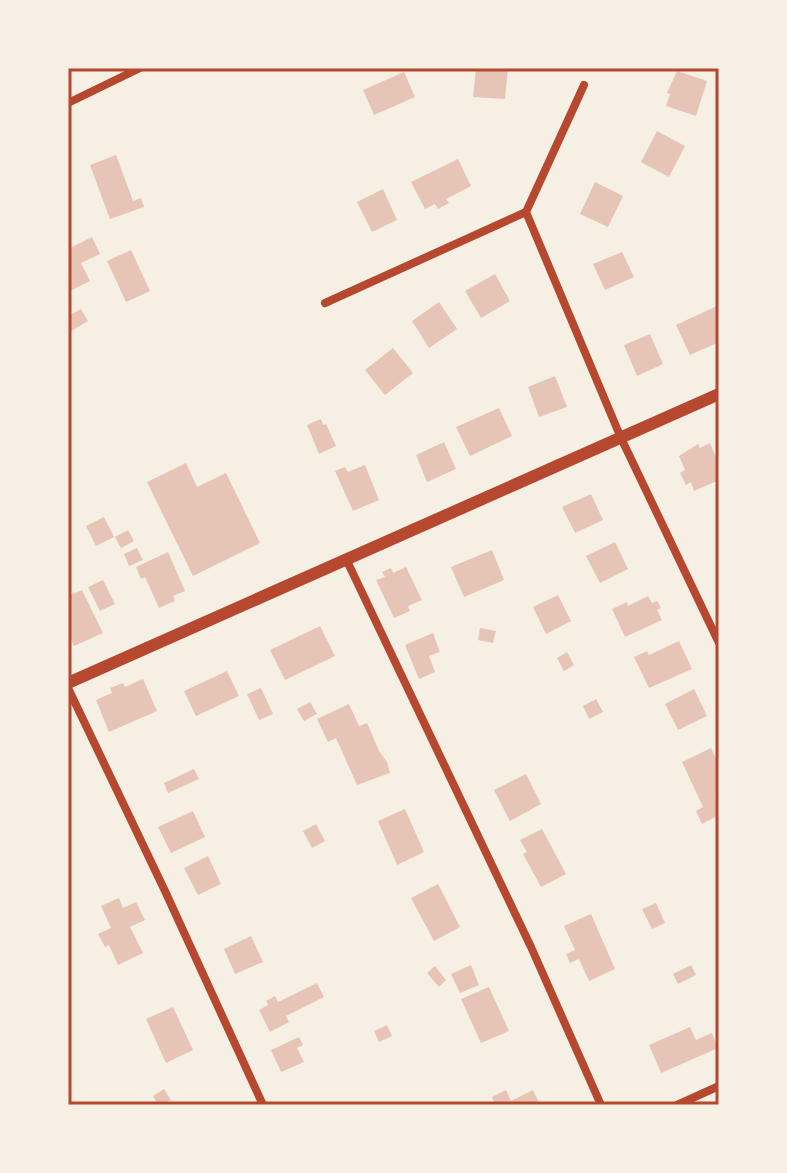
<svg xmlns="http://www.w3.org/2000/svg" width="787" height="1173" viewBox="0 0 787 1173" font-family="'Alegreya Sans',sans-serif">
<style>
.building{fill:#e6c5b7}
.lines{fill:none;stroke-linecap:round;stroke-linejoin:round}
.minor{stroke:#b5482f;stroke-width:8}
.tertiary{stroke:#b5482f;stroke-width:12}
.neatline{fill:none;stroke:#b5482f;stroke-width:3}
</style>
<rect width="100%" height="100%" fill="#f6efe4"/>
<g class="building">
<polygon points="476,68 508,68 505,99 473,97"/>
<polygon points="677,71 707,81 696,116 666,106 670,94 667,93"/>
<polygon points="404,72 415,97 374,115 363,90"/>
<polygon points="657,131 685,146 669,177 641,162"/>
<polygon points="116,155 133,201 141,198 144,207 110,219 90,165"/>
<polygon points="458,159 471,186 446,199 449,203 438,209 435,204 425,209 411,182"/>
<polygon points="595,182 623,196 608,227 580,214"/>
<polygon points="383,189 397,220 372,232 357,202"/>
<polygon points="92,237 100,254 81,263 90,281 68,292 68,249"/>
<polygon points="131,250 150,291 126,302 107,261"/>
<polygon points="622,252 634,277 605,290 593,264"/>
<polygon points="495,274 510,301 481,318 465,291"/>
<polygon points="439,302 457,329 429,348 412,321"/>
<polygon points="719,305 719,342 690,355 676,325"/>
<polygon points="81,309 88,321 68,333 68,316"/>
<polygon points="650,334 663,364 637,376 624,345"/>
<polygon points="393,348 413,373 385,395 365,370"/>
<polygon points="555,376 567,407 539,417 528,387"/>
<polygon points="499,408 512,436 470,456 456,427"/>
<polygon points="321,419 323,425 326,424 336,446 319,454 307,425"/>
<polygon points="444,442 456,469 427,482 416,455"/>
<polygon points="710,443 719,464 719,480 694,491 691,482 686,485 680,473 685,470 679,456 698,444 700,448"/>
<polygon points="186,463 197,487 226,473 260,543 193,576 147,482"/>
<polygon points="365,465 379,500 353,511 335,471 345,467 348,472"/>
<polygon points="591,494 603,520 575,533 562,507"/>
<polygon points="104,517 114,537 96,546 86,526"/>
<polygon points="128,530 134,541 121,548 115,537"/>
<polygon points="615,542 628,569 600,583 586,556"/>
<polygon points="137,548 143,560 129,566 124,554"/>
<polygon points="492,550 504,580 464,597 451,567"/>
<polygon points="168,552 185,591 173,596 175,601 159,608 145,577 141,579 136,567"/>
<polygon points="406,567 422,600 408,606 410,611 394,618 376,580 385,577 382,572 391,568 393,573"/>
<polygon points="103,580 115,604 100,611 88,587"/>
<polygon points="82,590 103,633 74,646 68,633 68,596"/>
<polygon points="558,595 571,621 546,634 533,607"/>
<polygon points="648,596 652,603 657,601 661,608 657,610 662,620 625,637 612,609 627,602 628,606"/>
<polygon points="320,626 335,656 285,680 270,650"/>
<polygon points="480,628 496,631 493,643 478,640"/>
<polygon points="433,633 440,652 429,656 435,672 419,679 405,645"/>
<polygon points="679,641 692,669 649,688 634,657 647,651 649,655"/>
<polygon points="567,652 574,665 564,671 557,658"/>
<polygon points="227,671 239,696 196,716 184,691"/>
<polygon points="143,679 157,711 109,732 96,700 112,693 110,688 123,683 125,687"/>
<polygon points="261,688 273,714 259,720 247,694"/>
<polygon points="694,689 707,716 678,730 665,704"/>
<polygon points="596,699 603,712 589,719 583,706"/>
<polygon points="310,702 317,714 304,721 297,709"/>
<polygon points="349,704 359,726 367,723 379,751 387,762 390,773 357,785 336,738 328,742 317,719"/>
<polygon points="711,748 719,765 719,792 715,794 719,802 719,815 702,824 696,811 703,807 682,762"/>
<polygon points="194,769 199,779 168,793 164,783"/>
<polygon points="526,774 541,804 510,821 494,790"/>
<polygon points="405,809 424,852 397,865 378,821"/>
<polygon points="193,811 205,837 171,853 158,827"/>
<polygon points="316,824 325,841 312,848 303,831"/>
<polygon points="542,829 566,874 541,887 523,854 527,852 520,840"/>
<polygon points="208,856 221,884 198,895 184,868"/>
<polygon points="438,884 460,927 434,941 411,898"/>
<polygon points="119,898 123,908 136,902 145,920 130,927 143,953 118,965 109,945 105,947 98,934 111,928 101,906"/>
<polygon points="656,903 665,923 652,929 642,909"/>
<polygon points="591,914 615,969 589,981 579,959 570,963 566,954 575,950 564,926"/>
<polygon points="251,936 263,962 235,974 224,949"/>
<polygon points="471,965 479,985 460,993 451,974"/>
<polygon points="691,965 696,975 678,984 673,974"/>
<polygon points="435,966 446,980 439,987 427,973"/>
<polygon points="317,983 324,997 286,1016 289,1022 270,1032 259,1010 268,1005 266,1001 275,996 278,1002"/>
<polygon points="489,987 509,1031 481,1043 461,999"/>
<polygon points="173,1007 193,1050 166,1063 146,1019"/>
<polygon points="387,1025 392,1036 379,1042 374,1031"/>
<polygon points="690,1027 696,1040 712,1033 718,1048 661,1073 649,1045"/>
<polygon points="299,1037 303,1045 297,1048 304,1062 281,1072 271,1050"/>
<polygon points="164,1089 171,1100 158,1105 153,1096"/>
<polygon points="506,1090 511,1101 533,1090 540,1105 495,1105 492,1097"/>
</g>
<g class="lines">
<g class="minor">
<polyline points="68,103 140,68"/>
<polyline points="526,212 621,438 719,643"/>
<polyline points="325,303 526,212 584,85"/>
<polyline points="347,561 531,947 601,1105"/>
<polyline points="68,688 165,891 263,1105"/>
<polyline points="677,1105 719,1086"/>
</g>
<polyline class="tertiary" points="68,683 719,394"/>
</g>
<rect width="787" height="1173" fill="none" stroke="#f6efe4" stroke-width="140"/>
<rect x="70" y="70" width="647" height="1033" class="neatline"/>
</svg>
